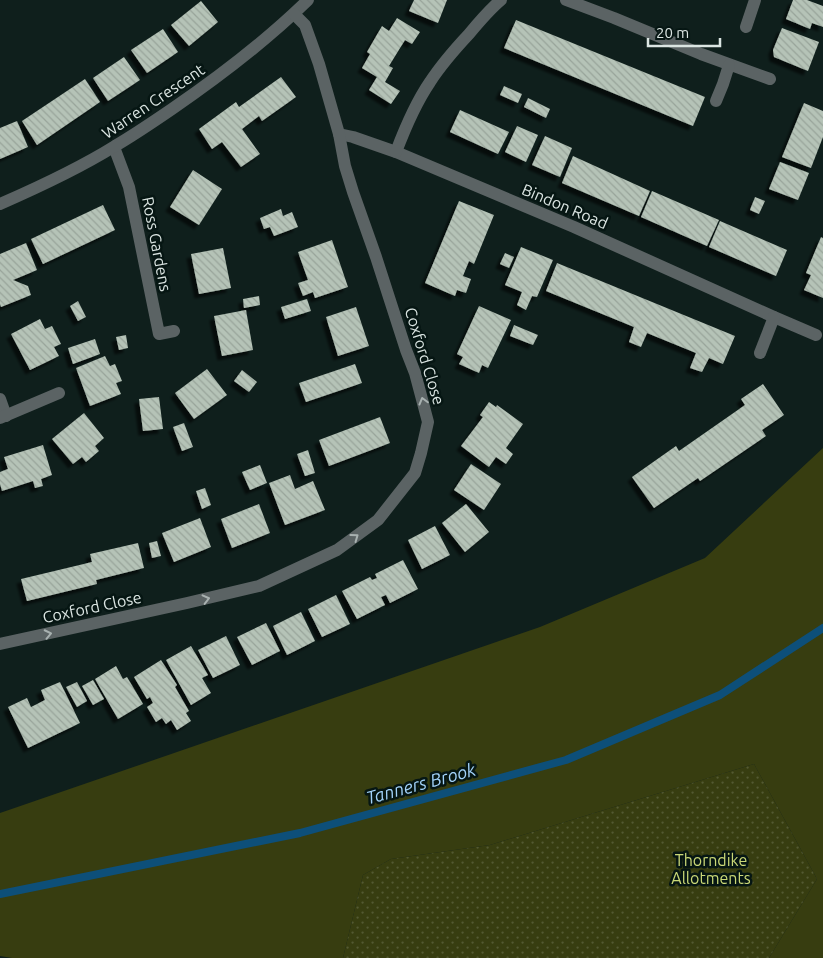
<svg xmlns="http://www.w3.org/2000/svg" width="823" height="958" viewBox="0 0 823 958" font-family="Ubuntu,sans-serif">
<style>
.park{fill:#373d10}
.garden{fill:url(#garden-dots)}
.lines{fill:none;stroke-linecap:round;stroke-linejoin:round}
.stream{stroke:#0d4f79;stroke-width:8}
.building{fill:url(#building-back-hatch);filter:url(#shadow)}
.street{stroke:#5b6364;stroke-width:12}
.oneway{stroke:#a8b1b0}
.labels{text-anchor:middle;stroke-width:5;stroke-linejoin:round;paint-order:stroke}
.street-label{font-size:16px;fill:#dbe5e2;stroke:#061613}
.park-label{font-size:16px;fill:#cad877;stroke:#061613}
.water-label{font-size:18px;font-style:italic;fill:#a2d2f9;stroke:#061613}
</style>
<defs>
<pattern id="garden-dots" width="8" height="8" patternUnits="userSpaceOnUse" patternTransform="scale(1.25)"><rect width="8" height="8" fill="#373d10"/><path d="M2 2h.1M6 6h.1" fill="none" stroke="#535932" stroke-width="1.8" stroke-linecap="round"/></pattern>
<pattern id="building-back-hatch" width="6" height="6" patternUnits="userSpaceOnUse" patternTransform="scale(1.25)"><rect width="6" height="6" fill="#b5c3b7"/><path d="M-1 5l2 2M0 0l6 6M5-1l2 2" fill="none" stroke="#98a49a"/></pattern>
<filter id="shadow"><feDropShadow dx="-4.5" dy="4.5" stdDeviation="1" flood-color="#0009"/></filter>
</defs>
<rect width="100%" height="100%" fill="#0f1f1c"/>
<polygon class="park" points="823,448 823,958 769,958 817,879 754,764 490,845 391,859 363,875 343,958 12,958 0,956 0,813 540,627 705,558"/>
<polygon class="garden" points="754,764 817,879 769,958 343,958 363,875 391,859 490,845"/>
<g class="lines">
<polyline class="stream" points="0,894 300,833 566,760 720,695 823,628"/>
</g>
<g class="building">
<polygon points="414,0 447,0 438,23 409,11"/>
<polygon points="793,0 807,0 823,6 823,27 812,23 810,29 786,19"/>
<polygon points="201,1 218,22 189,46 171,25"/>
<polygon points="397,18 420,32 412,44 405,40 389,66 393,68 385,82 400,91 391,104 369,90 377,77 362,68 370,54 367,52 382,26 389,31"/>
<polygon points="516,20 705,97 693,126 504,48"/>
<polygon points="782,28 819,42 808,71 774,57 773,50"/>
<polygon points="163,29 178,52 147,73 131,50"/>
<polygon points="124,57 140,80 108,101 93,78"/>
<polygon points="281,77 296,97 262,121 259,116 242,129 260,154 241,167 222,142 212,149 199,129 236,102 239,107"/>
<polygon points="85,79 100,102 37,145 22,121"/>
<polygon points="504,86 522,94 518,103 500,95"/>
<polygon points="528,98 550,109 546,118 524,107"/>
<polygon points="804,103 823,111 823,137 811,168 782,157"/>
<polygon points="460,110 509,132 498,154 450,132"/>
<polygon points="17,121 28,147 0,159 0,128"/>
<polygon points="517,126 538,135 526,162 505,152"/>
<polygon points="545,136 572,148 560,177 532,165"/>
<polygon points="573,156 650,191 639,216 562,183"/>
<polygon points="780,162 809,173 798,200 769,189"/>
<polygon points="193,170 222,189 199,225 170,207"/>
<polygon points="652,191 719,220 707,246 641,217"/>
<polygon points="755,197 765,201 759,214 750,210"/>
<polygon points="459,201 494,215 474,264 469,261 463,276 471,279 466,293 457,290 455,296 425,283"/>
<polygon points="103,205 115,230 43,264 31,239"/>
<polygon points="281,209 283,216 292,212 298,227 274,236 270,227 264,229 260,218"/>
<polygon points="720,221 787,250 776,276 709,247"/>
<polygon points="821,237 823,238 823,298 804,290 811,275 806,273"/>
<polygon points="332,240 348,287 315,298 313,292 303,296 298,283 308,280 298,252"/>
<polygon points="26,243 37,270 13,280 28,286 31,295 1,307 0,304 0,254"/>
<polygon points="521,247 553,260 537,297 532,296 526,310 517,305 522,292 505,285"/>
<polygon points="223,248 231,288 199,294 191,254"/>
<polygon points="505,253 514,257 509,268 500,264"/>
<polygon points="557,263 735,336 723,364 709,358 702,372 690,368 696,353 647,333 641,347 629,342 634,327 546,291"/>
<polygon points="259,296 260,305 244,308 243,299"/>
<polygon points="307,299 311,311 285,319 281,307"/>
<polygon points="78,301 86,317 78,321 70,306"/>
<polygon points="479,306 511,320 488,368 482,365 479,373 459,364 463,357 457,354"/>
<polygon points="356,307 369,346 338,356 326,317"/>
<polygon points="246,310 253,350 222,356 214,316"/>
<polygon points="40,319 45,329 52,326 61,344 54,347 59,356 30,370 11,334"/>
<polygon points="514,325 538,335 533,345 510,336"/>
<polygon points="126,335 128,348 119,350 116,337"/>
<polygon points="95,339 100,354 73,364 68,348"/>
<polygon points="105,356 110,366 115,364 122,381 116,383 121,394 90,406 76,368"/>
<polygon points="355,364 362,383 306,402 299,383"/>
<polygon points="207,369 227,395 194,419 175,393"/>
<polygon points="242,370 257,382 249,392 234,381"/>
<polygon points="763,384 784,415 762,430 766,436 700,481 698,478 654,508 632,477 676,446 679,451 745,405 741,399"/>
<polygon points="159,397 163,429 143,431 139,399"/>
<polygon points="489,402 496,407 497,405 523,424 506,448 513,454 506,464 496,457 489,467 461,446 483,417 480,415"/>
<polygon points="84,413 104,438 95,446 99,451 86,462 82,457 73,464 52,439"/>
<polygon points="380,417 390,443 329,466 319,440"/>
<polygon points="184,423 193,447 182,451 173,427"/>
<polygon points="43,445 52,475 41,479 43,486 35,488 33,481 2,491 0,484 0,472 8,469 4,457"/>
<polygon points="308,450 315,473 305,476 297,454"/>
<polygon points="471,464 501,484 484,510 454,490"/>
<polygon points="260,465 267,483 250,490 242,472"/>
<polygon points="290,475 295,489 313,481 325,510 285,525 269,483"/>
<polygon points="205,488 211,505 202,509 196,491"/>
<polygon points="259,504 270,533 232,548 221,519"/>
<polygon points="466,504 489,532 465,552 442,523"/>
<polygon points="200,518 211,547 174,562 162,533"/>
<polygon points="435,526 450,555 422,569 408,540"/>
<polygon points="157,541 161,556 152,558 149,543"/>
<polygon points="138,543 144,568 96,580 97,584 27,601 21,579 92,562 90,554"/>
<polygon points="403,560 418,589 390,603 386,595 381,597 385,605 357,619 342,591 370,577 372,580 377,578 375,574"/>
<polygon points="336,595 350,624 322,637 308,609"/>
<polygon points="301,612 315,641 287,655 273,626"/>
<polygon points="266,623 280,651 252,665 237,637"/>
<polygon points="226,636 240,665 213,678 198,650"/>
<polygon points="191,646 208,675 202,678 211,693 191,705 166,660"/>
<polygon points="161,660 177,685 175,687 189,711 186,713 191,721 177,730 171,720 166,724 162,718 156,722 147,707 153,703 150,697 147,699 134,677"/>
<polygon points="116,666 123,679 127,677 143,704 118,719 95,679"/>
<polygon points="93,680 104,699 93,705 82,686"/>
<polygon points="60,682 80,723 28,748 8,707 27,698 31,707 45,700 41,690"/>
<polygon points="77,682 87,701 77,707 66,687"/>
</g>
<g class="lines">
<g class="street">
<polyline points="566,0 614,18 701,54 770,79"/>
<polyline points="746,27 755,0"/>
<polyline points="716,101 723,84 729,65"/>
<polyline points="339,134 353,137 396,152 574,227 774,317 816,335"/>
<polyline points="114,147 129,187 159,334 174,331"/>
<path d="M396 152C405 128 415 104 430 82 441 65 455 49 469 34 479 22 489 10 501 0"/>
<path d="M0 204C39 187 78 169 115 146 134 135 153 122 172 109 220 76 266 41 308 0"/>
<polyline points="760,353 774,317"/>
<polyline points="0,399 6,416"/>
<polyline points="0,418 59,393"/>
<polyline points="0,644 187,603 259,586 337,550 378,520 415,473 421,453 428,422 415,373 406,350 376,257 353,192 345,166 339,134 319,64 305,25 294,14"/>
</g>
</g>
<defs><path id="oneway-chevron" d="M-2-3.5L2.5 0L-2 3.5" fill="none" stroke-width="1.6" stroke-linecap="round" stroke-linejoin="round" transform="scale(1.25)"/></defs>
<g class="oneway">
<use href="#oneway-chevron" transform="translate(423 401) rotate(-105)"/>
<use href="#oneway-chevron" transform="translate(355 537) rotate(-36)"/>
<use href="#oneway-chevron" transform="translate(206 599) rotate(-14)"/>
<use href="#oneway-chevron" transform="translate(48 634) rotate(-12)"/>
</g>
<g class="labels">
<g class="street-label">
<text transform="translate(153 101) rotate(-34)" y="6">Warren Crescent</text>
<text transform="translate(565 206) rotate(23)" y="6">Bindon Road</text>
<text transform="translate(157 244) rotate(79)" y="6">Ross Gardens</text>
<text transform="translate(425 356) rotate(73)" y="6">Coxford Close</text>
<text transform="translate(92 607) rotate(-12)" y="6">Coxford Close</text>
</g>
<g class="park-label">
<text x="711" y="866">Thorndike<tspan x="711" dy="18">Allotments</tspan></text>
</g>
<g class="water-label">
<text transform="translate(421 784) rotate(-15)" y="6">Tanners Brook</text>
</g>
</g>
<path d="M648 38v8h72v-8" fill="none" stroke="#dbe5e2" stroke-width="2.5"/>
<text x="656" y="38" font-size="15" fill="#dbe5e2" stroke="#061613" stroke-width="4" paint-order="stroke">20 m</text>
</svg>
